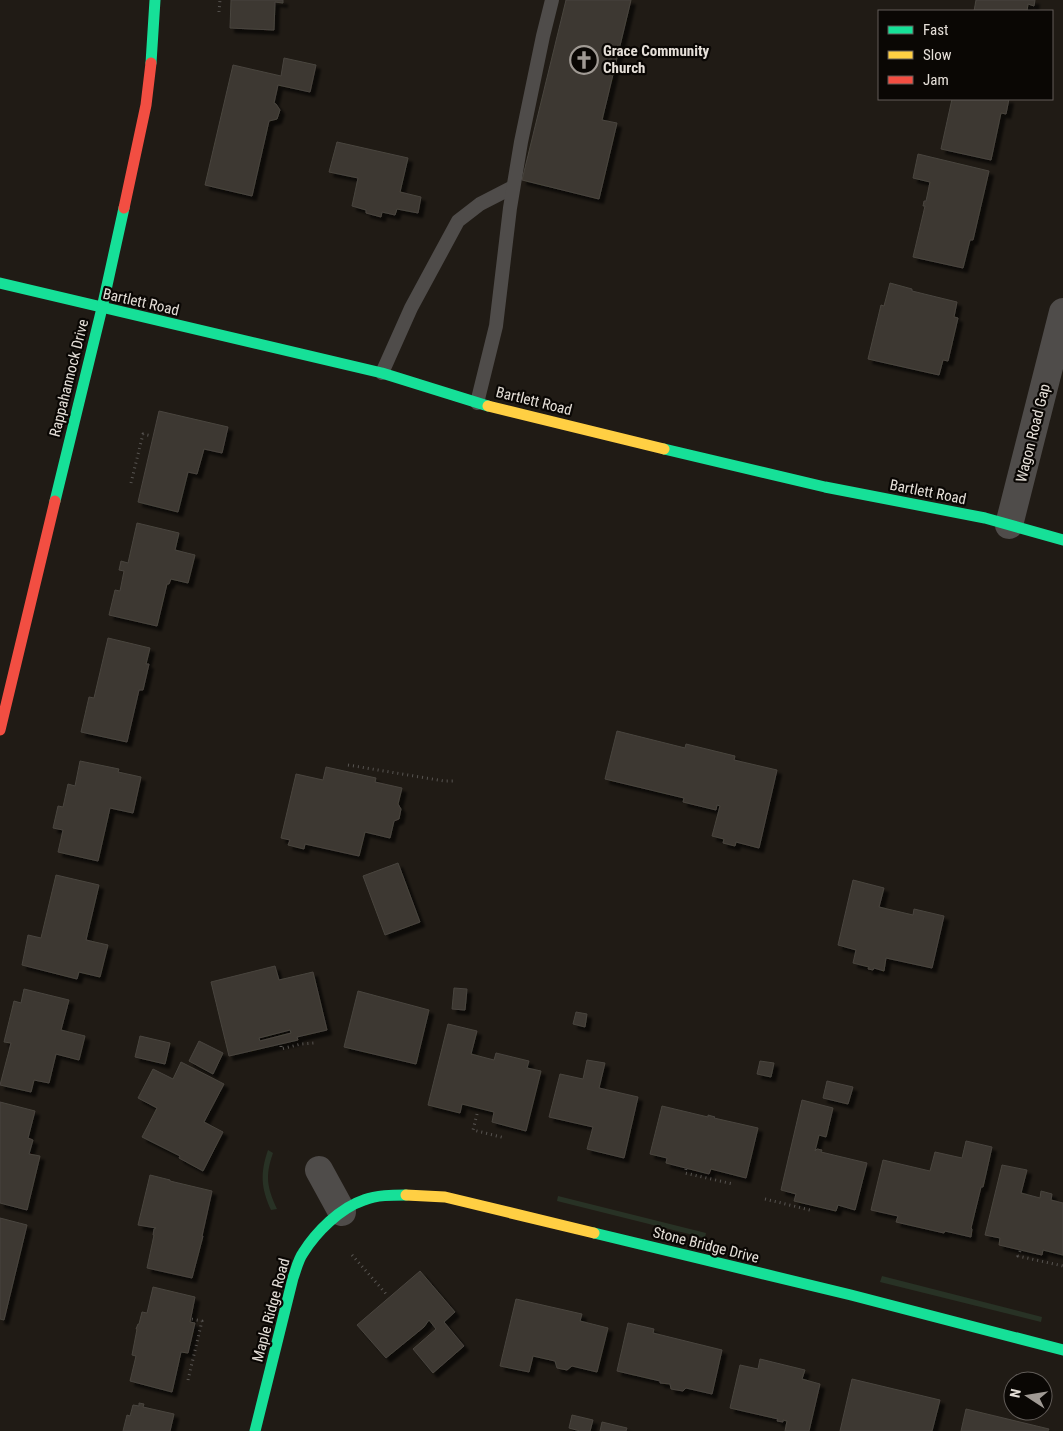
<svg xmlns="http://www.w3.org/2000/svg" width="1063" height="1431" viewBox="0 0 1063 1431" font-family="'Roboto Condensed',sans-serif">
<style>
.green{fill:#283225}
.building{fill:#3e3831;stroke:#49453f;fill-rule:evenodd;filter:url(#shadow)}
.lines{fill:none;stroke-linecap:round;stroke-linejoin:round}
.path{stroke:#585552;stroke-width:3;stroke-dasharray:1 4;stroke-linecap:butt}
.lane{stroke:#4f4c4a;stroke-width:14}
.street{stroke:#4f4c4a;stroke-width:28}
.fast{stroke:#16e098;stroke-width:11}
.slow{stroke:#ffcf43;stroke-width:11}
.jam{stroke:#f24e42;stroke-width:11}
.labels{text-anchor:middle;stroke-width:4.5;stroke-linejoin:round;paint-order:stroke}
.poi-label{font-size:15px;font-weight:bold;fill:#e5dfd8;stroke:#0a0704;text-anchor:start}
.street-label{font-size:15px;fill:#e5dfd8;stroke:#0a0704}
</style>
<defs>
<filter id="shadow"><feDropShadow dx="4.5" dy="4.5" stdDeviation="1" flood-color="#0009"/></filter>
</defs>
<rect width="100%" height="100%" fill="#201b15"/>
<g class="green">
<path d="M268 1150 273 1153C265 1176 267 1187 277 1209L271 1210C261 1188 260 1173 268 1150Z"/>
<polygon points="558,1196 706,1233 705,1238 557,1201"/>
<polygon points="882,1276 1042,1317 1041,1322 880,1282"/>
</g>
<g class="building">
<polygon points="231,0 283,0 283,3 275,2 274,30 230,28"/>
<polygon points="566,0 631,0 602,120 617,123 599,199 522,180"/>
<polygon points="976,0 1035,0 1034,6 1028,4 1027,11 974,11"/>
<polygon points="284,58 316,65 310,92 278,85 274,103 276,104 280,110 277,119 269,121 252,196 205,185 233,65 281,76"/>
<polygon points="952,99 1009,99 1006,114 1001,113 991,160 941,149"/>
<polygon points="337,142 408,158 400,192 421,197 418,213 397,209 395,215 382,212 381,217 366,213 366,210 352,206 358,178 329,172"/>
<polygon points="918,154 989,171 973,240 970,240 963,268 913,257 925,206 923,206 924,201 926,201 930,182 913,178"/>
<polygon points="890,283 912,289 912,291 957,302 954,317 958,318 948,361 943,360 939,375 868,359 881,305 884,306"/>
<polygon points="159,411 228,427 222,453 204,449 197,474 188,472 178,512 138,502"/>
<polygon points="137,523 179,533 175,550 195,555 188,583 171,579 169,584 167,584 157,626 109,615 115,590 120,591 124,571 119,570 121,561 128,563"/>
<polygon points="108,638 150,648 146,664 149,664 143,690 139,690 127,742 81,732 89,697 94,698"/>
<polygon points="617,731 685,748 686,744 735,756 734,760 777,770 759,848 736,842 735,846 723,843 724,839 712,836 720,806 717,805 716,810 683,802 684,798 605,779"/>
<polygon points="80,761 119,769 118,772 141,777 133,813 110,808 98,861 58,852 63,830 53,828 58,806 63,807 68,784 75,786"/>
<polygon points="326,767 376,778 375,782 402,788 398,804 401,809 399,819 394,821 390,838 365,832 359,856 305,844 304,849 288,845 290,840 281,838 296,774 323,780"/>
<polygon points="398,863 420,922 385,935 363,876"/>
<polygon points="56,875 99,885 86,940 108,945 100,977 79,972 77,979 22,965 28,935 41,938"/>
<polygon points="853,880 884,888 879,907 913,915 914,909 944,916 932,968 886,958 884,971 874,968 873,970 868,969 869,967 853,963 856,950 838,945"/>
<path d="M275 966 279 980 313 972 327 1030 297 1037 298 1040 229 1056 211 982ZM290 1030 291 1033 260 1041 259 1038Z"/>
<polygon points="454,988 467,989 465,1010 452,1009"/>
<polygon points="24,989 69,1000 61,1030 85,1036 79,1060 56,1054 49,1083 34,1080 31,1092 0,1085 11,1043 4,1042 14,1001 21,1003"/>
<polygon points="358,991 429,1010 416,1064 344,1047"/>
<polygon points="576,1012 587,1014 585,1027 573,1024"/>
<polygon points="448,1024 477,1031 471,1054 494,1060 496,1053 529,1061 527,1068 541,1071 526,1131 492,1122 494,1112 462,1104 460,1113 428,1105"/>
<polygon points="140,1036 170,1043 165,1064 135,1057"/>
<polygon points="199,1041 223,1053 213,1074 189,1061"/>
<polygon points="587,1060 605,1063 599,1088 638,1097 624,1158 587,1149 593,1127 549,1117 560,1074 583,1079"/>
<polygon points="760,1061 774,1063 771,1077 757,1074"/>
<polygon points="181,1062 224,1084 204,1122 223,1132 203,1171 179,1158 180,1156 142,1137 157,1108 138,1098 153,1069 173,1079"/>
<polygon points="827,1081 853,1087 848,1104 823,1098"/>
<polygon points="802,1100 833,1108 826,1137 819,1135 815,1151 817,1149 822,1150 821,1152 867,1163 855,1210 838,1205 836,1211 794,1201 796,1194 781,1190"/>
<polygon points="0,1102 35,1111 28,1138 33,1140 29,1154 40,1156 27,1210 0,1203"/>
<polygon points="662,1106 708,1117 708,1115 715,1117 714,1118 758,1128 746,1178 711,1169 709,1174 666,1163 667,1158 650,1154"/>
<polygon points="966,1141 992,1147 983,1187 981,1187 971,1228 972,1229 971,1237 945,1231 944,1233 896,1222 898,1216 871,1210 883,1160 930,1171 935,1152 962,1158"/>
<polygon points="1002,1165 1027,1170 1021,1193 1040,1198 1041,1191 1052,1194 1051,1200 1063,1203 1063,1255 1043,1250 1042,1255 999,1245 1000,1238 985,1235"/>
<polygon points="150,1175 170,1180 170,1181 212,1191 202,1236 203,1236 192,1278 147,1268 154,1235 153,1235 154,1229 156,1228 138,1225"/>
<polygon points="0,1218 27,1225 4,1320 0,1319"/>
<polygon points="420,1271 455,1312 444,1322 464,1346 433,1373 413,1349 436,1329 429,1320 424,1327 386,1358 357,1325"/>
<polygon points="153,1287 195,1297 190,1322 195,1323 188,1353 181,1352 172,1392 130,1381 136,1356 132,1355 137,1329 136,1329 138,1324 139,1324 142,1312 147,1313"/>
<polygon points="516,1299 582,1314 580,1321 608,1328 597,1372 572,1366 567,1370 557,1368 555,1361 533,1356 529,1372 500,1366"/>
<polygon points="628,1323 654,1329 653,1333 722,1350 712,1394 686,1388 683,1391 671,1389 670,1384 660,1383 660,1381 617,1371"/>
<polygon points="760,1359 805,1370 802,1379 820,1384 809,1431 785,1431 787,1421 783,1420 783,1422 777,1421 778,1419 730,1408 740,1365 758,1369"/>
<polygon points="852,1379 940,1400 932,1431 840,1431"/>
<polygon points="139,1403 144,1404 143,1407 174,1414 170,1431 123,1431 127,1415 130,1416 133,1405 139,1406"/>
<polygon points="966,1409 1049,1429 1048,1431 961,1431"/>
<polygon points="572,1415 593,1420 590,1431 580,1431 569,1428"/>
<polygon points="602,1422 627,1428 626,1431 600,1431"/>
</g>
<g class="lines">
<g class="path">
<polyline points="219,12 220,0"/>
<polyline points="131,483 143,434 152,436"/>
<polyline points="348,765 444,781 456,781"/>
<polyline points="281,1046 281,1049 301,1044 314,1043"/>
<polyline points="477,1114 473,1130 505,1138"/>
<polyline points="686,1169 685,1173 733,1184"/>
<polyline points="765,1199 810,1210"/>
<polyline points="1020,1251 1018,1256 1063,1266"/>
<polyline points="352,1255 387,1295"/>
<polyline points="188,1380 202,1321 191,1319"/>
</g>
<g class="lane">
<polyline points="382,373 411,308 458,221 480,204 513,187"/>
<polyline points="477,403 496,326 510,208 521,142 543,36 552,0"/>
</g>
<g class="street">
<polyline points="1009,525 1063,312"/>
<polyline points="319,1170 342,1212"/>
</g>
<g class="fast">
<polyline points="151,63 155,0"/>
<polyline points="0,283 382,373 488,406"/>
<polyline points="664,449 825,487 985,518 1063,540"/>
<polyline points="55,501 102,308 124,208"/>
<polyline points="594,1233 851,1295 1063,1350"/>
<path d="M255 1431 293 1278C296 1270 298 1260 303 1253 316 1232 340 1208 364 1200 377 1195 392 1195 406 1195"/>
</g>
<g class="slow">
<polyline points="488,406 664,449"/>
<polyline points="406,1195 445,1197 594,1233"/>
</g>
<g class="jam">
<polyline points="124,208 146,105 151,63"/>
<polyline points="0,730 55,501"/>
</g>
</g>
<defs>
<symbol id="church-ring" viewBox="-11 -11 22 22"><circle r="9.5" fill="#0a0704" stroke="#a09a94" stroke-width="1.5"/><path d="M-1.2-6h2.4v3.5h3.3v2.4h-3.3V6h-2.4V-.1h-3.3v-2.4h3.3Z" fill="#a09a94"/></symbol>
</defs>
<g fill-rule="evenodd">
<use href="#church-ring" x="568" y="44" width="32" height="32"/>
</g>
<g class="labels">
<g class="poi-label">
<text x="603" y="56">Grace Community<tspan x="603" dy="17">Church</tspan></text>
</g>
<g class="street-label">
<text transform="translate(141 302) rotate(13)" y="5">Bartlett Road</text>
<text transform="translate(69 378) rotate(-76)" y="5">Rappahannock Drive</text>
<text transform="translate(534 401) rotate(14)" y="5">Bartlett Road</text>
<text transform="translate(1033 433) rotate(-76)" y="5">Wagon Road Gap</text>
<text transform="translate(928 492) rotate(11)" y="5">Bartlett Road</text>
<text transform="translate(706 1245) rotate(14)" y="5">Stone Bridge Drive</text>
<text transform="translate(271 1310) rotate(-75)" y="5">Maple Ridge Road</text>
</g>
</g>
<rect x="878" y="10" width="175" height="90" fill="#0a0704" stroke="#625d59"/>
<rect x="888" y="26" width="25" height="8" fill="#16e098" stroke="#625d59"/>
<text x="923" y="35" font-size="15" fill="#e5dfd8">Fast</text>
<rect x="888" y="51" width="25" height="8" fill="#ffcf43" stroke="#625d59"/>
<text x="923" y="60" font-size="15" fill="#e5dfd8">Slow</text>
<rect x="888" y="76" width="25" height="8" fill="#f24e42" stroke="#625d59"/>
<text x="923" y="85" font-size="15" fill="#e5dfd8">Jam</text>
<g transform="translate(1028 1396) rotate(282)"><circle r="24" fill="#0a0704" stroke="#625d59"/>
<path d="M0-4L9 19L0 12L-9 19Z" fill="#a09a94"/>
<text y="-8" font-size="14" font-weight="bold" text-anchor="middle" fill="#e5dfd8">N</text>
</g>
</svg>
